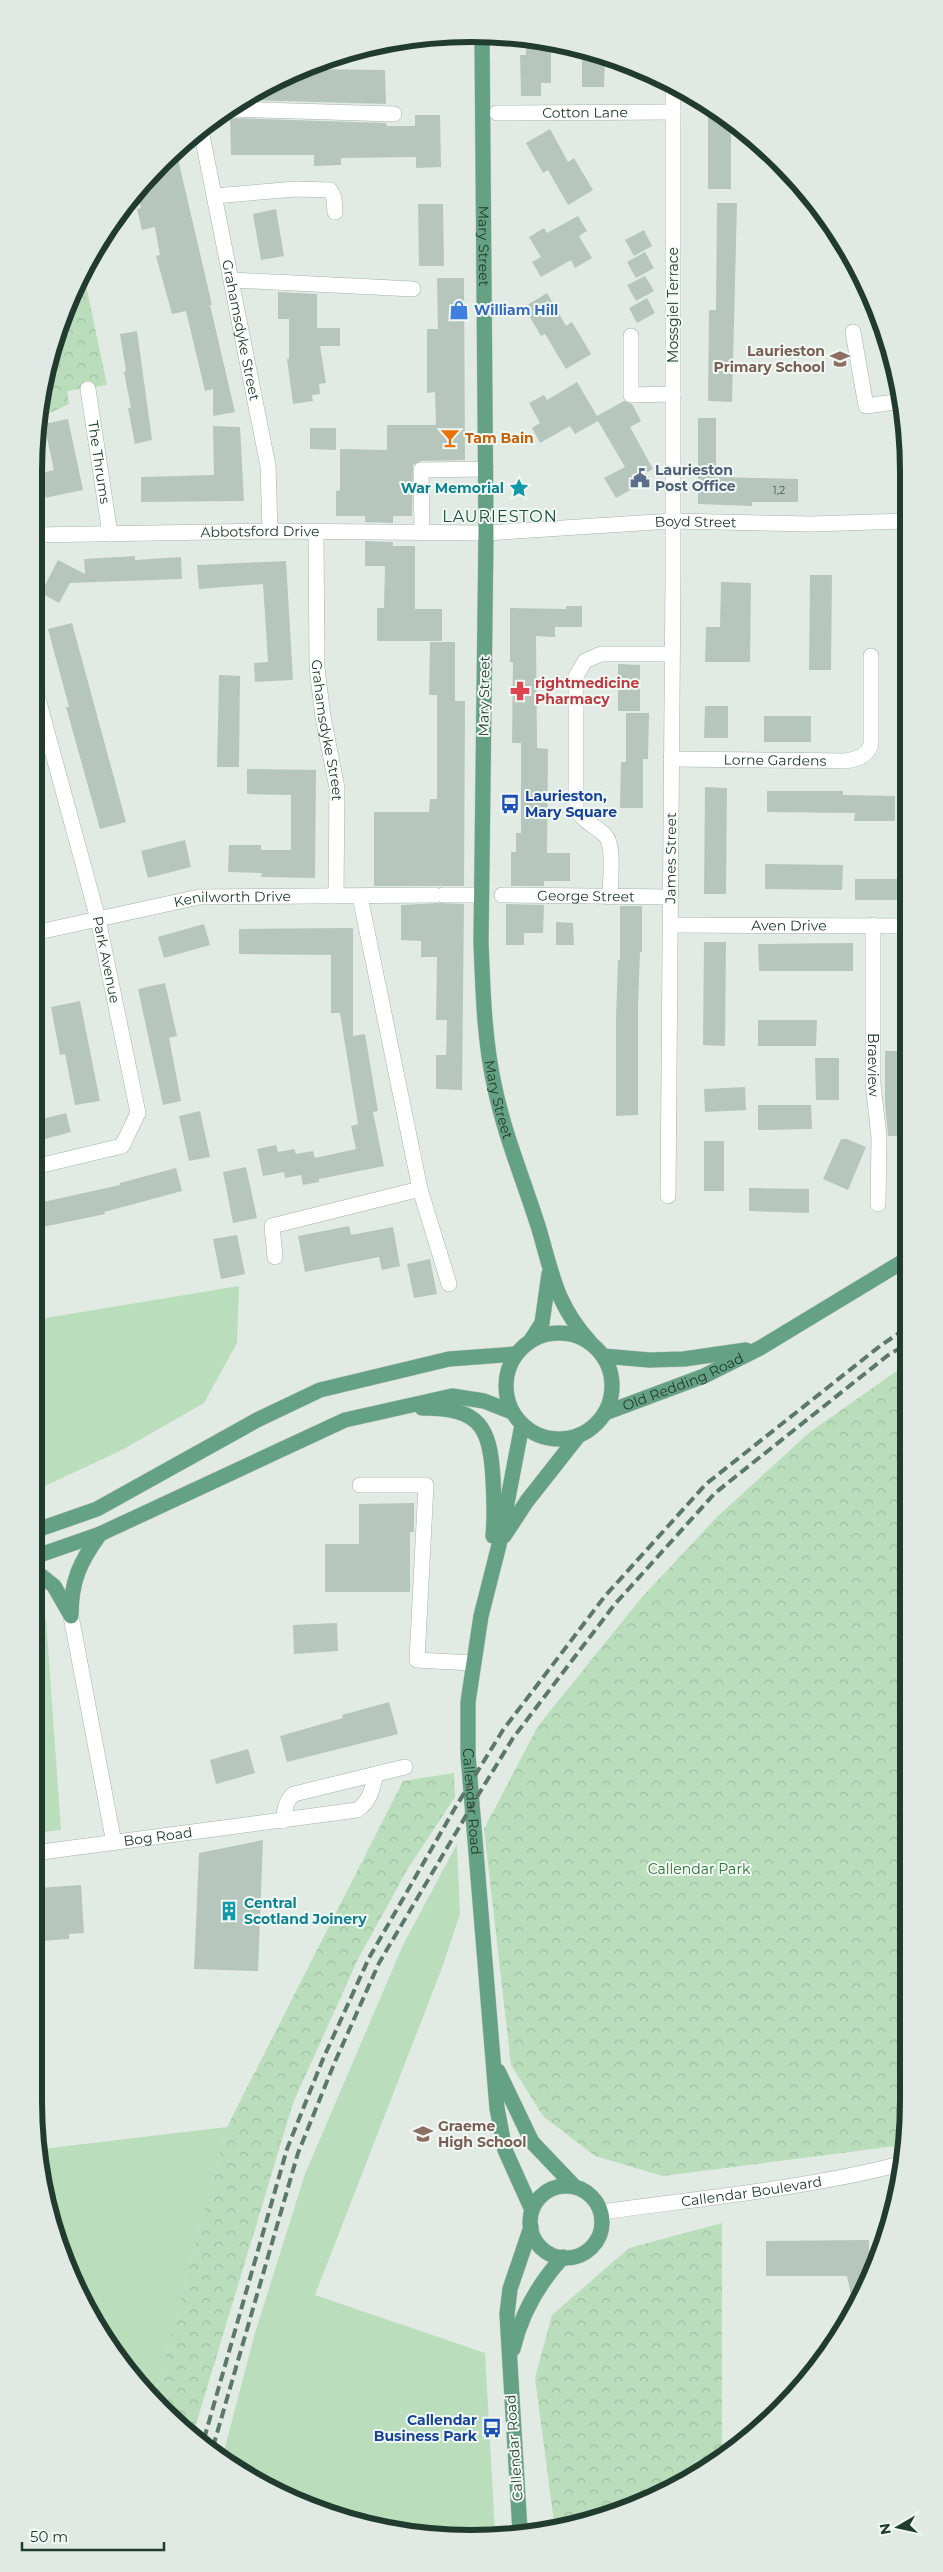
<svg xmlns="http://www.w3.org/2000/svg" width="943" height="2572" viewBox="0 0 943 2572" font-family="Montserrat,sans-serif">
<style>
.grass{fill:#baddbc}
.forest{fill:url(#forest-crowns)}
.building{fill:#b6c6bd}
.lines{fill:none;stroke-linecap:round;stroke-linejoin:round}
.minor-casing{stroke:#a4b3aa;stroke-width:16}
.major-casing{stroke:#c1c8c5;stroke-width:16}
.minor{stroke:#fff;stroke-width:15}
.major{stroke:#65a185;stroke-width:15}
.rail{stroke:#5c786a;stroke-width:4;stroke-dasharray:10 5;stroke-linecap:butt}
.labels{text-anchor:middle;stroke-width:4;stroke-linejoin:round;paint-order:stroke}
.number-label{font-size:11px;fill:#465e52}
.street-label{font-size:14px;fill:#213c2f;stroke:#f1f8f3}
.shop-label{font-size:14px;font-weight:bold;fill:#366cbe;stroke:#f1f8f3;text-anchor:start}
.education-label{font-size:14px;font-weight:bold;fill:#785e54;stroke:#f1f8f3;text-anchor:end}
.food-label{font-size:14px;font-weight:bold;fill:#c56008;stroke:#f1f8f3;text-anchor:start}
.service-label{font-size:14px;font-weight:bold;fill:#4e5e75;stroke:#f1f8f3;text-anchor:start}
.culture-label{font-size:14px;font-weight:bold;fill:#0d838f;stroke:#f1f8f3;text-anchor:end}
.health-label{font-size:14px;font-weight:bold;fill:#be3a42;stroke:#f1f8f3;text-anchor:start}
.transit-label{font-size:14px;font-weight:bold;fill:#164399;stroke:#f1f8f3;text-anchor:start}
.park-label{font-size:14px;fill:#2c7238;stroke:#f1f8f3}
.quarter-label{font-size:16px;letter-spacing:1px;fill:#1d4e38;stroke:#f1f8f3}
.rim{fill:none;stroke:#213c2f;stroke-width:6}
</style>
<defs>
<pattern id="forest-crowns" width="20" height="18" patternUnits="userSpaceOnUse" patternTransform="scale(1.25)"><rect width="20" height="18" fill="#baddbc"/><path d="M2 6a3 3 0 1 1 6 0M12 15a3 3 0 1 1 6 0" fill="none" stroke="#a0bfa2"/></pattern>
</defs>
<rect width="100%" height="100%" fill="#e1ebe4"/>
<g class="grass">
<polygon points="239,1286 237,1343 204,1403 122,1450 34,1491 34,1320"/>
<polygon points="34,1616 46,1619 61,1830 34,1833"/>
<polygon points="457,1844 460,1914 442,1968 315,2295 485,2353 495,2532 414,2534 331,2515 253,2480 223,2455 255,2333 305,2174 403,1945"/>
<polygon points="227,2127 154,2399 142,2389 92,2319 57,2241 42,2149"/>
</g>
<g class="forest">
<polygon points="83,271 107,385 67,391 69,404 41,417 49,358"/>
<polygon points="908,1363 909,2100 903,2145 663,2176 595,2156 543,2116 511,2065 484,1829 538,1726 642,1597 718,1516 810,1432"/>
<polygon points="454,1773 455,1797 407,1870 358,1959 293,2103 194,2431 154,2399 227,2127 403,1781"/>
<polygon points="722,2223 722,2458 714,2465 639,2505 555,2530 535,2378 552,2315 629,2248"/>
</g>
<g class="building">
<polygon points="526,44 551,44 551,83 541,83 541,96 521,96 520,55 526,55"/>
<polygon points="582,48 605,58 604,87 582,87"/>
<polygon points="303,69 385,70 386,104 242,100 253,92"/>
<polygon points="708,105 731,122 731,189 708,189"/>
<polygon points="415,115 440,115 441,167 416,168 416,157 341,158 341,165 314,166 314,155 231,155 230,118 386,123 387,126 415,126"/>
<polygon points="550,129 568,162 574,158 593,190 568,205 548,170 543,173 526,143"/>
<polygon points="178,159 212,305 210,305 235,412 213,416 213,389 205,391 186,311 172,314 156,256 160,255 155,227 142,230 137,209 141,208 137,192 164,162"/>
<polygon points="717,203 737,203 732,402 708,401 709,310 716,310"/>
<polygon points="418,204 443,204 444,266 419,266"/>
<polygon points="276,209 284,256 261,260 253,214"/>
<polygon points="578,216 587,231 579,236 592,258 575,268 571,260 541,277 532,262 541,257 529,237 544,228 547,233"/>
<polygon points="644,230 652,246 634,256 625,240"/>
<polygon points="645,252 654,268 636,278 627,262"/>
<polygon points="645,276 654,291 636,301 627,285"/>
<polygon points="437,278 464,278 465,460 421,461 413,465 412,516 393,516 393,523 365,522 365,516 336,516 336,491 340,490 340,449 387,450 387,425 436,425 435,392 427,393 427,329 438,329"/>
<polygon points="278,292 317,294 317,328 340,328 340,346 320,346 326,383 319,384 320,394 312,395 313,401 293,404 287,359 289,359 289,319 278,319"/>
<polygon points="547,293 566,326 572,322 591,354 566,369 545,334 541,336 524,307"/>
<polygon points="647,298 655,313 637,323 629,308"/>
<polygon points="137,331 152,440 135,444 128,408 131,408 124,372 126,371 120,334"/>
<polygon points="577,382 597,416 624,401 632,404 641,421 630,427 653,469 646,473 650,479 616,498 604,478 625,467 598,421 575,434 570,426 540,443 532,428 540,423 529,403 544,395 547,400"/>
<polygon points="698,418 716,418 716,477 798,479 798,502 752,502 752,506 698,504"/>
<polygon points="68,419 83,490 34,500 34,475 54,470 44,424"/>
<polygon points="213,426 240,427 244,501 141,502 141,477 214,475"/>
<polygon points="310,428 336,428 336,450 310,449"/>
<polygon points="365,541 393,542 393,546 415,546 415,609 442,609 442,641 377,641 377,608 384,608 385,566 365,566"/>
<polygon points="135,556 135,560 181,557 182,579 70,583 59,603 41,593 58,560 85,574 84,559"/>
<polygon points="286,561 293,680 255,682 254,663 268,662 263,584 199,589 197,565"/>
<polygon points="810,575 832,575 831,670 809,670"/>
<polygon points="721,582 751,583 750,662 705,662 706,627 720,627"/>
<polygon points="566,606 582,606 582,627 555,627 555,637 536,636 537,748 548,749 547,853 570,853 570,881 544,881 544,886 511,886 511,852 516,852 516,833 521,833 521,743 512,743 513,662 510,662 510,608 566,609"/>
<polygon points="72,623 126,822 100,829 66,707 69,707 48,629"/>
<polygon points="430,642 455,642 455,701 465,701 464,886 374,886 374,812 429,812 430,799 437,799 437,695 429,695"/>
<polygon points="618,664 640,665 640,711 618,711"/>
<polygon points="219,675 240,676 239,767 217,767"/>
<polygon points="705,706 728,706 728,738 704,738"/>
<polygon points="626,713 649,713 648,759 643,759 643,808 620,808 621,762 626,762"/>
<rect x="764" y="716" width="47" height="26"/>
<polygon points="247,769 316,770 315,878 261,877 262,873 228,872 229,845 261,845 261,850 291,850 291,795 247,794"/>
<polygon points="705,787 727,788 726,894 704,894"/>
<polygon points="767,791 843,791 843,795 895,796 895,821 854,821 855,813 767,812"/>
<polygon points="185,840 191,867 148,878 141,851"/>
<polygon points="765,864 843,865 842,890 765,889"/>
<polygon points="855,879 898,879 897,900 855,900"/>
<polygon points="439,903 464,904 462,1090 436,1089 436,1055 446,1055 447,1020 436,1020 437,957 421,957 421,941 401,940 401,905"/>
<polygon points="506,904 544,905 543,933 524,933 524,945 506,945"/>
<polygon points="620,906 642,906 642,952 640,952 638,1006 638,1115 616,1116 616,1018 618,960 620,960"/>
<polygon points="556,922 573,923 574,945 556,945"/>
<polygon points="204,924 210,945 164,958 158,937"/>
<polygon points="353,928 353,1036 365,1034 378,1111 373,1112 384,1166 319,1179 319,1182 303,1185 301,1175 285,1178 284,1172 263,1176 257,1149 276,1145 278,1152 294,1149 296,1154 313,1151 315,1158 356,1149 351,1126 358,1124 340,1013 331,1013 331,955 239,954 239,929"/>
<polygon points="704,942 726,942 725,1046 703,1045"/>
<polygon points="853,943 853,971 759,971 758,944"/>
<polygon points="165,983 177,1036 169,1038 181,1101 163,1105 138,989"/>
<polygon points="80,1001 100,1101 75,1105 65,1054 60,1055 51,1007"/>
<polygon points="758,1020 817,1020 816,1046 758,1046"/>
<polygon points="885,1051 901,1051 900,1136 888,1136 885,1103"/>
<polygon points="815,1058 839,1058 839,1100 816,1100"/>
<polygon points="745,1087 746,1110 705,1112 704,1089"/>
<polygon points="758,1105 811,1105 812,1129 758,1130"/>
<polygon points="200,1111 210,1157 189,1161 179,1116"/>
<polygon points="66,1113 71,1132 34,1142 34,1121"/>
<polygon points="841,1139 847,1139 866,1147 848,1190 823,1179"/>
<rect x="704" y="1141" width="20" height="50"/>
<polygon points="246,1167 257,1218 233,1223 223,1172"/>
<polygon points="176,1168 182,1191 104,1212 105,1214 38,1228 34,1204 120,1185 120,1183"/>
<polygon points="749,1188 809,1189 809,1213 749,1211"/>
<polygon points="349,1226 351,1235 393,1227 400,1266 382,1270 379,1257 305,1272 298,1236"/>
<polygon points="237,1235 245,1274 221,1279 213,1239"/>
<polygon points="430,1259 437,1294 414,1298 407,1264"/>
<polygon points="414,1503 414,1532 410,1532 410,1592 325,1592 325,1544 359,1544 359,1504"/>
<polygon points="337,1623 338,1651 294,1654 293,1625"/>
<polygon points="389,1702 398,1734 287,1762 280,1736 343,1718 342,1715"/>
<polygon points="248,1749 255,1773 216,1784 210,1760"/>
<polygon points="263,1840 258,1971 194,1969 199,1853"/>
<polygon points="81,1885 84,1933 69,1934 69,1939 41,1941 38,1888"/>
<polygon points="869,2240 869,2280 854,2310 847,2276 766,2276 766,2241"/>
</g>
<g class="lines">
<defs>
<g id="minor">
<polyline points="229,109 394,114"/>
<path id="s1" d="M497 113 673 112"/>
<path id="s2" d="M201 130 268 466 270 531"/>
<polyline points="214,196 296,189 330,190 334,198 335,212"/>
<polyline points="232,280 413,289"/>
<polyline points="853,332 866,406 902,401"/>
<polyline points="631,336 631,395 673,394"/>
<path id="s3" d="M88 389 110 534"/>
<path id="s4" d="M316 533 317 668 323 717 337 788 336 896"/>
<polyline points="422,533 421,470 486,469"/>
<path id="s5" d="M34 535 270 531 486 533 672 521 811 524 906 521"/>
<path id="s6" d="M34 684 98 919 138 1113 122 1146 34 1167"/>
<path id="s7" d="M671 759 845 761C857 759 866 757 871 745V656"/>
<polyline points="443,895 481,895"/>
<path id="s8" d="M502 895 670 897"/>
<polyline points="360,897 420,1189 449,1284"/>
<path d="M610 897C610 882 615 845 605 835 593 824 586 824 576 809V676L585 661 601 654H671"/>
<path id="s9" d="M670 925 907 926"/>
<path id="s10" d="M873 925V1084L879 1137 878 1204"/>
<path id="s11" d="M34 933 199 897 435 895"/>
<path id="s12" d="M668 1196 673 579V89"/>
<polyline points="275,1257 272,1226 420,1189"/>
<polyline points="360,1485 426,1485 417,1660 472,1663"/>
<polyline points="71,1616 114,1843"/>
<path d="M283 1821C285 1810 285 1801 294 1794L376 1774"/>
<path id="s13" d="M34 1853 357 1810C370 1802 372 1789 376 1774L405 1767"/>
<path id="s14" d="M601 2212C701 2198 803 2189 901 2164"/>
</g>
<g id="major">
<path id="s15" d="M482 35 486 533 481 943C483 990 484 1038 494 1084 504 1134 524 1181 539 1229 553 1277 556 1304 590 1342"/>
<circle cx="559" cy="1386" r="53"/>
<polyline points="531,1340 542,1323 549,1274"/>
<polyline points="603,1356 649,1360 684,1359 746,1350"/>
<path d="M422 1408C479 1408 490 1425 493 1479 494 1498 495 1517 493 1536"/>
<path id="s16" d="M605 1413 704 1376 760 1348 907 1259"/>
<path id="s17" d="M522 1425 499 1545 481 1616 468 1702V1755L497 2108 505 2150 532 2210"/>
<polyline points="34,1531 97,1509 257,1420 320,1390 449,1359 516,1354"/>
<polyline points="504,1536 527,1501 579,1435"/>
<polyline points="34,1557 100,1534 345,1420 452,1396 484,1401 512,1412"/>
<polyline points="34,1570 54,1586 70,1614"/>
<path d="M71 1616C71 1580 80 1562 100 1534"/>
<polyline points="498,2071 532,2142 574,2186"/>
<circle cx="566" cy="2222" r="36"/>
<path d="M513 2349C521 2315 539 2283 563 2257"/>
<polyline points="520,2531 507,2314 510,2289 531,2227"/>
</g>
</defs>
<use href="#minor" class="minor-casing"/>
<use href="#major" class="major-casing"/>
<use href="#minor" class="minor"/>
<use href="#major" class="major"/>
<g class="rail">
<polyline points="204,2439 287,2149 323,2059 369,1958 455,1808 503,1730 605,1596 706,1484 880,1346 908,1327"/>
<polyline points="213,2447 298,2153 334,2064 379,1963 480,1792 513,1738 615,1604 715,1493 887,1356 908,1343"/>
</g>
</g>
<defs>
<symbol id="shop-bare" viewBox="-9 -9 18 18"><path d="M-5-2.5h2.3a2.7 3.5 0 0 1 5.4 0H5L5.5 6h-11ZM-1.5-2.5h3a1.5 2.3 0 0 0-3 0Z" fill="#3f7fe0" stroke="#f1f8f3" stroke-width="2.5" paint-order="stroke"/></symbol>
<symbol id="school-bare" viewBox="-9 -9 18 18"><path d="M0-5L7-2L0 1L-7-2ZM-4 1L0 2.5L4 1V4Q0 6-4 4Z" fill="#8d6e63" stroke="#f1f8f3" stroke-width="2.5" paint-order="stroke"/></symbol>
<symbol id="bar-bare" viewBox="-9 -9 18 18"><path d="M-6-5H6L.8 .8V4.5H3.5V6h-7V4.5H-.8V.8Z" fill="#e8710a" stroke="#f1f8f3" stroke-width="2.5" paint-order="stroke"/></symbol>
<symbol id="civic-bare" viewBox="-9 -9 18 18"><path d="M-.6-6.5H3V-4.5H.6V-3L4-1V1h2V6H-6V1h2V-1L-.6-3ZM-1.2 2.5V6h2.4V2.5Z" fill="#5c6f8a" stroke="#f1f8f3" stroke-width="2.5" paint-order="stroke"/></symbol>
<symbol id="sight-bare" viewBox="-9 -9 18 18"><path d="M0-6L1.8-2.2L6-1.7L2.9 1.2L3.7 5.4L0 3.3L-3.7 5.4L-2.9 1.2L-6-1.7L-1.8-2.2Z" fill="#0f9aa8" stroke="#f1f8f3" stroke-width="2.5" paint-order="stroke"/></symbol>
<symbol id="pharmacy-bare" viewBox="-9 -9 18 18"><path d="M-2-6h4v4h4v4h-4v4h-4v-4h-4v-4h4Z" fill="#e0444e" stroke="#f1f8f3" stroke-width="2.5" paint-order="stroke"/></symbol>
<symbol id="bus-bare" viewBox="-9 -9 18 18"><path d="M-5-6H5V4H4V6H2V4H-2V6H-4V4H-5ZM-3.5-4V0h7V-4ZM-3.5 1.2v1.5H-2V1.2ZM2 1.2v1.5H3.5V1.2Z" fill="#1a4fb4" stroke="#f1f8f3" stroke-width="2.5" paint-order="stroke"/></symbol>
<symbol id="building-bare" viewBox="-9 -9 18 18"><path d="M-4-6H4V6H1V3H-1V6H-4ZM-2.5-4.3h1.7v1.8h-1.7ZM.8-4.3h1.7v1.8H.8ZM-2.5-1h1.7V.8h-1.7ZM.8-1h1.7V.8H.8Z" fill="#0f9aa8" stroke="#f1f8f3" stroke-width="2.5" paint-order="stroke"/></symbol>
</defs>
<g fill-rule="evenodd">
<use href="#shop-bare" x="445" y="296" width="28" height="28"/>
<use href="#school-bare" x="826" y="345" width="28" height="28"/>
<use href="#bar-bare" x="436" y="424" width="28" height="28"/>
<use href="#civic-bare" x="626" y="464" width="28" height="28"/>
<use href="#sight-bare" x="505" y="474" width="28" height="28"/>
<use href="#pharmacy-bare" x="506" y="677" width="28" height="28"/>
<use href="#bus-bare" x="496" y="790" width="28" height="28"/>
<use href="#building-bare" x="215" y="1897" width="28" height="28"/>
<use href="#school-bare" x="409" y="2120" width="28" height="28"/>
<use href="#bus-bare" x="478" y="2414" width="28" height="28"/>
</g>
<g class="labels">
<g class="number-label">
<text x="779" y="494">1,2</text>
</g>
<g class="street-label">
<text dy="5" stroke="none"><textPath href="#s1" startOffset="88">Cotton Lane</textPath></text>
<text dy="5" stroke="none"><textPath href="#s15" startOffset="211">Mary Street</textPath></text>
<text transform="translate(673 305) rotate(-90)" y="5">Mossgiel Terrace</text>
<text dy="5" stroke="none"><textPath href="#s2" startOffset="204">Grahamsdyke Street</textPath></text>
<text dy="5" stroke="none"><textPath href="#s3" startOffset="74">The Thrums</textPath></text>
<text dy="5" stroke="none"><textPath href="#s5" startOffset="662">Boyd Street</textPath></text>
<text dy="5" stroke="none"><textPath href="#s5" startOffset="226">Abbotsford Drive</textPath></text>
<text transform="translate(484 696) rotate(-89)" y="5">Mary Street</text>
<text dy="5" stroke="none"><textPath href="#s4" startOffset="198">Grahamsdyke Street</textPath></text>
<text dy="5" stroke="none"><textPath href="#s7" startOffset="104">Lorne Gardens</textPath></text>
<text dy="5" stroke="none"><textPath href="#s12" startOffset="338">James Street</textPath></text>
<text dy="5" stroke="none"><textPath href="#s8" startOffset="84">George Street</textPath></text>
<text dy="5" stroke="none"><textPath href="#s11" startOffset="202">Kenilworth Drive</textPath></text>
<text dy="5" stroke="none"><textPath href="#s9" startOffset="119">Aven Drive</textPath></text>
<text dy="5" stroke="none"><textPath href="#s6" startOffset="285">Park Avenue</textPath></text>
<text dy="5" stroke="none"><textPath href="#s10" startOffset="140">Braeview</textPath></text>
<text dy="5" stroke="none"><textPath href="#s15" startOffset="1066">Mary Street</textPath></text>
<text dy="5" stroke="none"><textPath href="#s16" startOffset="84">Old Redding Road</textPath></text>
<text dy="5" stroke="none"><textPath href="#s17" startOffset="382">Callendar Road</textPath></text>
<text dy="5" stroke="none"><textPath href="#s13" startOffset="125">Bog Road</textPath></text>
<text dy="5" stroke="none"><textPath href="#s14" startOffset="152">Callendar Boulevard</textPath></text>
<text transform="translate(514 2448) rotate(-94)" y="5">Callendar Road</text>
</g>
<g class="shop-label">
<text x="474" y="315">William Hill</text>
</g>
<g class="education-label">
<text x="825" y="356">Laurieston<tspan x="825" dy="16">Primary School</tspan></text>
<text x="438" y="2131" text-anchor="start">Graeme<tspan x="438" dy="16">High School</tspan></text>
</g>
<g class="food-label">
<text x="465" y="443">Tam Bain</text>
</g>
<g class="service-label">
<text x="655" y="475">Laurieston<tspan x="655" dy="16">Post Office</tspan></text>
</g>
<g class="culture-label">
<text x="504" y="493">War Memorial</text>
<text x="244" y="1908" text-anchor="start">Central<tspan x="244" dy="16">Scotland Joinery</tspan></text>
</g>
<g class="health-label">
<text x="535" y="688">rightmedicine<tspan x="535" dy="16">Pharmacy</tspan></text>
</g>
<g class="transit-label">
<text x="525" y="801">Laurieston,<tspan x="525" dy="16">Mary Square</tspan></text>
<text x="477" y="2425" text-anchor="end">Callendar<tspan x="477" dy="16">Business Park</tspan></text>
</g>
<g class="park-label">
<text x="699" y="1874">Callendar Park</text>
</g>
<g class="quarter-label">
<text x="500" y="522">LAURIESTON</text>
</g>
</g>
<path d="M0 0H943V2572H0ZM471 42H471A429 429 0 0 1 900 471V2101A429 429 0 0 1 471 2530H471A429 429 0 0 1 42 2101V471A429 429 0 0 1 471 42Z" fill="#e0e9e3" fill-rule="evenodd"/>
<path class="rim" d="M471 42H471A429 429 0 0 1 900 471V2101A429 429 0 0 1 471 2530H471A429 429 0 0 1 42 2101V471A429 429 0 0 1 471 42Z"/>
<g transform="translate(898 2527) rotate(261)" stroke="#f1f8f3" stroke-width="4" paint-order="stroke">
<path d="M0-4L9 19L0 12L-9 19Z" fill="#213c2f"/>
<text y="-8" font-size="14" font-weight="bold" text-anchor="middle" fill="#213c2f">N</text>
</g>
<path d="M22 2542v8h142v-8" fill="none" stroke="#213c2f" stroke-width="2.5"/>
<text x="30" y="2542" font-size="15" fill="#213c2f" stroke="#f1f8f3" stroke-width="4" paint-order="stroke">50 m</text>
</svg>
